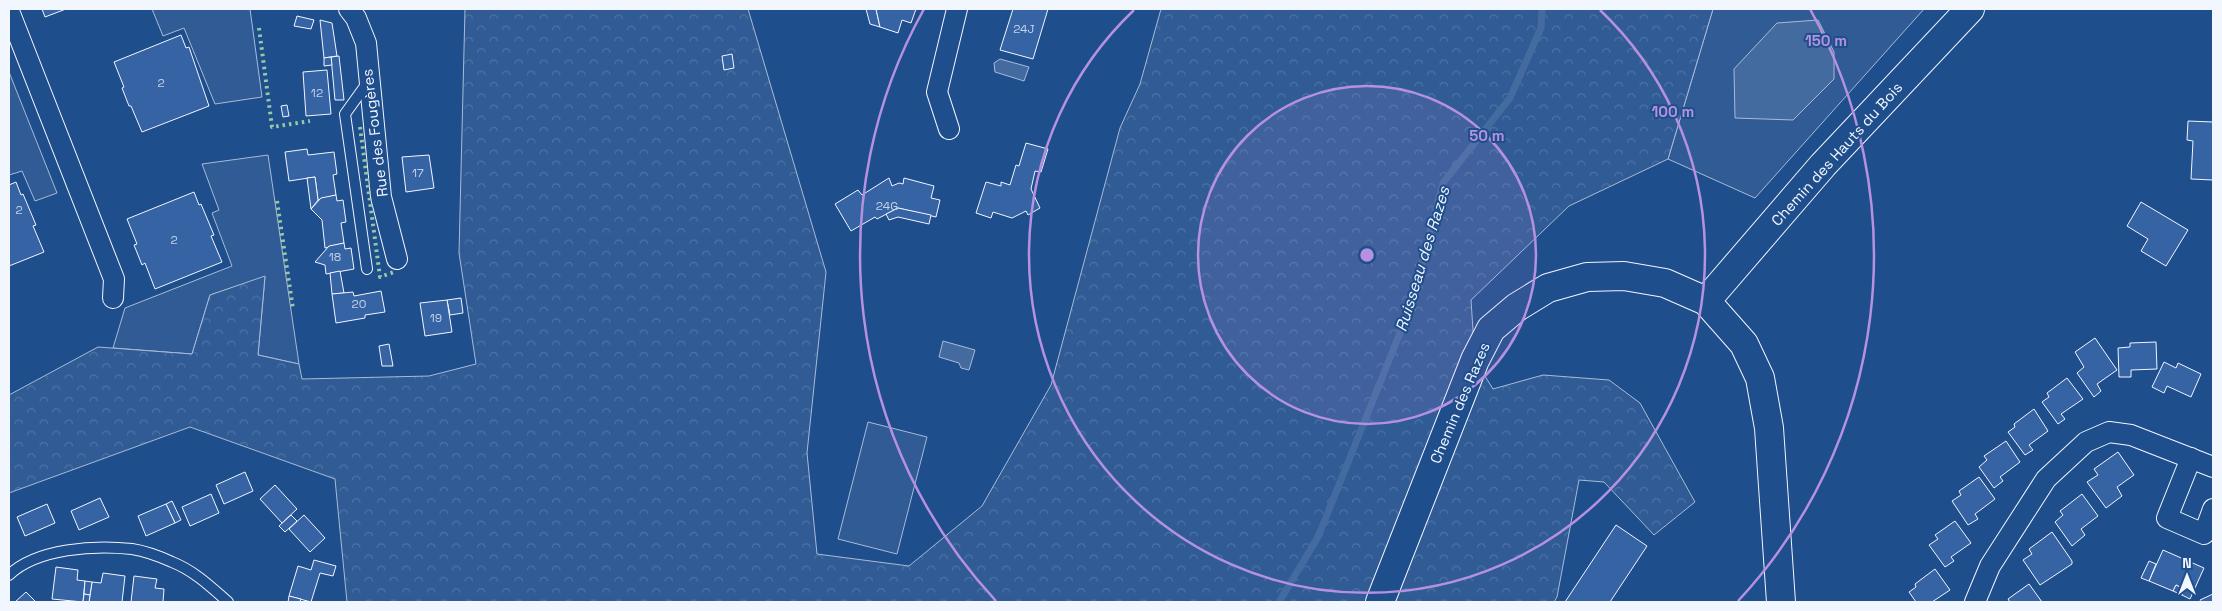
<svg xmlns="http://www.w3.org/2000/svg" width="2222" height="611" viewBox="0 0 2222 611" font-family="'Space Grotesk',sans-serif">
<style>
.green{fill:#305b95;stroke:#a8bbd7}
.forest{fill:url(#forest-crowns);stroke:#a8bbd7}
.water{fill:#446ba0;stroke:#a8bbd7}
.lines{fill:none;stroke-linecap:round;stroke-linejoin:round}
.stream{stroke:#446ba0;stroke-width:7}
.building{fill:#3563a3;stroke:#f2f6ff}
.lane-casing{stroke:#f2f6ff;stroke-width:12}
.street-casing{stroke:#f2f6ff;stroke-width:22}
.secondary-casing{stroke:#f2f6ff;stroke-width:30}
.lane{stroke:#1f4e8c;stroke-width:10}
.street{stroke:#1f4e8c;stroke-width:20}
.secondary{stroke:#1f4e8c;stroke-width:28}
.hedge{stroke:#97c8a6;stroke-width:4;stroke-dasharray:2.5 4;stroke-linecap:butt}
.ring{fill:none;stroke:#b691df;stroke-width:2.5}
.labels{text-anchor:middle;stroke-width:4;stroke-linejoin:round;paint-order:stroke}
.number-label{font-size:12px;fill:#c3d1e8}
.street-label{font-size:15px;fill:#f2f6ff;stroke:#1f4e8c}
.water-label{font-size:16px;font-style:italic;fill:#f2f6ff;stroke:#1f4e8c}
.centre{fill:#b691df;stroke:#1f4e8c;stroke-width:2.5}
.ring-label{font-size:15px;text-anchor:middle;font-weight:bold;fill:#b691df;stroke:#1f4e8c;stroke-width:4;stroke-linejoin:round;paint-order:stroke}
</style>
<defs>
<pattern id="forest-crowns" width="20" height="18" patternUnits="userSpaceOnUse" patternTransform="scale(1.25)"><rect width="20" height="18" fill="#305b95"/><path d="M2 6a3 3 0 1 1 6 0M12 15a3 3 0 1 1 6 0" fill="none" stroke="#4e73a5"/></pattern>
</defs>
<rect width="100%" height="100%" fill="#1f4e8c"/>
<g class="green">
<polygon points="152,9 250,9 262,97 215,104 184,28 163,36"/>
<polygon points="1713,9 1924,9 1755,198 1668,159"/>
<polygon points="9,72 57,193 35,201 22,171 9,175"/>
<polygon points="268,155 299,364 258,355 265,277 210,295 192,354 113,348 125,308 232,266 212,213 219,210 202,164"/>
<polygon points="868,422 927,437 897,554 838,539"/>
</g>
<polygon class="forest" points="465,9 748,9 826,272 807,453 817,554 909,566 982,506 1051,385 1120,128 1140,84 1161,9 1713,9 1668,159 1569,206 1471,300 1475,360 1493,389 1543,375 1609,380 1640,403 1695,502 1654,535 1604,482 1579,480 1557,597 1554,602 347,602 335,479 190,427 9,493 9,395 98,347 192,354 210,295 265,276 258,355 299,364 302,379 429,376 476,364 459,253"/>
<g class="water">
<polygon points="1818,20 1834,52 1834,79 1793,120 1735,118 1734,69 1777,23"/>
<polygon points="1000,59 1029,67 1024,81 995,72 994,63"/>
<polygon points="943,341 975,350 969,370 961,368 959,363 939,357"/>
</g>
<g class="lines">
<polyline class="stream" points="1279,602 1318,537 1410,308 1443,183 1510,98 1541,28 1542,9"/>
</g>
<g class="building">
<polygon points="42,9 66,9 45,17"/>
<polygon points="866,9 876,9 880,27 870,24"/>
<polygon points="876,9 916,9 911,23 902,20 898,33 880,27"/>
<polygon points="1013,9 1048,9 1033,59 1000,50"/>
<polygon points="297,16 314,20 311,29 294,26"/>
<polygon points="320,20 332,23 337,56 324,58"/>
<polygon points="181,35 186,48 189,47 209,106 142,132 131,106 129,106 122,88 124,87 114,62"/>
<polygon points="732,54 734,68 724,70 722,56"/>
<polygon points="339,56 344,100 335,100 331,57"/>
<polygon points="331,57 332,65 324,66 324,58"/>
<polygon points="327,70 331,114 306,116 303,72"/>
<polygon points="287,105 289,116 283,117 281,106"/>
<polygon points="2188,121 2213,122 2213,180 2191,179 2193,141 2187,140"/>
<polygon points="1026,143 1048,149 1041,172 1035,171 1031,189 1040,208 1028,215 1026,211 1012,218 993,212 991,218 976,213 986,182 1001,186 1001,182 1010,185 1016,165 1019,166"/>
<polygon points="307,149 308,155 334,152 337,174 333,175 336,195 318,200 315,177 289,181 285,152"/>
<polygon points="429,155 434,188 406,192 402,157"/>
<polygon points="315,177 318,200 311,209 307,178"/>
<polygon points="889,178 892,186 899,183 903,184 904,178 934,186 931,198 940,200 936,217 898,208 877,219 875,217 851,231 835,204 858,190 862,195"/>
<polygon points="16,182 21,195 23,194 36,225 33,226 44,252 9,266 9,185"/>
<polygon points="194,192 199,205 201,204 214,235 211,236 222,262 155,289 145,263 142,265 134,245 137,244 127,219"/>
<polygon points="336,195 337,201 343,200 346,222 341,223 344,243 325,248 322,220 311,209 321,198"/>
<polygon points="2141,202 2188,230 2166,266 2141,251 2148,239 2127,226"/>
<polygon points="898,208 931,215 929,224 898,217 889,220 886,214"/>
<polygon points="344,243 345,249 351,248 354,269 326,274 325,265 315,262 329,246"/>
<polygon points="340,271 344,293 332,294 330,273"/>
<polygon points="381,291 385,312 365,315 365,318 336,323 332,294 353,292 354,296"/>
<polygon points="461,298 463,313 450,315 447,300"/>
<polygon points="447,300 452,332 425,336 420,303"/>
<polygon points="2095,338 2117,370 2097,384 2101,391 2094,397 2077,373 2084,367 2075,352"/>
<polygon points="2156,342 2157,369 2131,370 2131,377 2119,377 2118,348 2130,347 2130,343"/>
<polygon points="389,344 393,366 382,366 379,346"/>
<polygon points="2164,362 2176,368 2178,363 2201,374 2191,397 2167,386 2164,393 2152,387"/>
<polygon points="2067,378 2083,399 2061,414 2065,419 2058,424 2042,402 2049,397 2047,393"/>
<polygon points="2034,409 2048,431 2029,445 2033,450 2025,455 2008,432 2015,427 2014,424"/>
<polygon points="2006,441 2020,462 2000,477 2003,481 1994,488 1979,467 1987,460 1984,456"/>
<polygon points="2118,452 2134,475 2117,487 2122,496 2106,508 2087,482 2098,475 2094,469"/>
<polygon points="245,472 253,491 224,504 216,485"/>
<polygon points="1979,477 1995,499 1975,514 1978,519 1968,525 1952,501 1961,495 1959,491"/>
<polygon points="275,485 297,509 282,523 260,499"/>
<polygon points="211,494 219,513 190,526 182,507"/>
<polygon points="2082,494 2098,516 2081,529 2085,535 2072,546 2055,522 2063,515 2060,511"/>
<polygon points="100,498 109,517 79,530 71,511"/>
<polygon points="172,501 181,520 175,523 166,504"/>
<polygon points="47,504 55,523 25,536 17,517"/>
<polygon points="166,504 175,523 146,536 138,516"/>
<polygon points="291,515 297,521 285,532 279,526"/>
<polygon points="304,515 325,538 310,552 289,529"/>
<polygon points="1955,521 1971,543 1951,557 1954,561 1945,567 1929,545 1938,539 1935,535"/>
<polygon points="1616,525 1647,546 1610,602 1565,602"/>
<polygon points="2052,532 2072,561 2072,564 2040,585 2023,560 2032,554 2029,549"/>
<polygon points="2163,550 2204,568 2190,599 2182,595 2184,589 2176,585 2173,591 2149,581"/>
<polygon points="314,560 336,566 333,576 320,573 311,602 289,596 298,566 311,570"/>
<polygon points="2149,561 2156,564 2149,581 2141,578"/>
<polygon points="56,567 78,570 77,580 85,581 83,602 52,599"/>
<polygon points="1935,569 1950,590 1932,602 1916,602 1909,592 1916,587 1915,584"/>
<polygon points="103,573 125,576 122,602 89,602 92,582 101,583"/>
<polygon points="134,576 157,579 155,588 164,589 163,602 131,602"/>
<polygon points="85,581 92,582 90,595 84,594"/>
<polygon points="2029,584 2042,602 2010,602 2008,599"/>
<polygon points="2176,585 2184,589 2182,595 2173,591"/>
<polygon points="26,592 36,602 15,602"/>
<polygon points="84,594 90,595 89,602 83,602"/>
<polygon points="2213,594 2213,602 2201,602 2200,600"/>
<polygon points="289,596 301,599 300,602 288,602"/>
</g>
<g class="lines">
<defs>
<g id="lane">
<polyline points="367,269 345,114 368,82"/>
<path d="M9 575C37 548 95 545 132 549 145 551 161 557 172 562 193 570 211 587 228 602"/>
</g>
<g id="street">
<polyline points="349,9 356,18 366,43 381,197 397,259"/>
<polyline points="9,11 114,279 113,298"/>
<polyline points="949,129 937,92 957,9"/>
<polyline points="2191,458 2167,518 2204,534 2213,509"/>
<polyline points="1975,602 1990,566 2046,479 2086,442 2109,432 2131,435 2213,467"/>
</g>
<g id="secondary">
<polyline points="1706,301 1823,165 1970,9"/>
<polyline points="1380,602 1475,360 1491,329 1517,307 1548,288 1587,277 1624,276 1665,283 1706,301 1744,344 1760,378 1769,428 1781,602"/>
</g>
</defs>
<use href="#lane" class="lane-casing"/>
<use href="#street" class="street-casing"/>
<use href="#secondary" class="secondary-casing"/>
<use href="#lane" class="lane"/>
<use href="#street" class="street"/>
<use href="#secondary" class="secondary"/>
<g class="hedge">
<polyline points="259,28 272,127 310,121"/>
<polyline points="360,127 380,277 394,272"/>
<polyline points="277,201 293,309"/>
</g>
</g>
<circle cx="1367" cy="255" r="169" fill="#b691df" fill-opacity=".12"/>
<g class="ring">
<circle cx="1367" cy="255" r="169"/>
<path d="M1600 10A338 338 0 1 1 1134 10"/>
<path d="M996 601A507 507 0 0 1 924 9M1810 9A507 507 0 0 1 1738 601"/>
</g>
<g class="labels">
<g class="number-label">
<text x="1024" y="33">24J</text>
<text x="161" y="87">2</text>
<text x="317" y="97">12</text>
<text x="418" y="177">17</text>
<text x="887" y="210">24G</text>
<text x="19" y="214">2</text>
<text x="174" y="244">2</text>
<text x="335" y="261">18</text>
<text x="359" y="308">20</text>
<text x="436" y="322">19</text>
</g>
<g class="street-label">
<text transform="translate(375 133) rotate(-97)" y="5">Rue des Fougères</text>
<text transform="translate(1837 154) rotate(-48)" y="5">Chemin des Hauts du Bois</text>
<text transform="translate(1460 403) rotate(-67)" y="5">Chemin des Razes</text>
</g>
<g class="water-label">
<text transform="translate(1422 259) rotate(-73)" y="6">Ruisseau des Razes</text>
</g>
</g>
<circle cx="1367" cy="255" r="8" class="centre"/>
<g class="ring-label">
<text x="1826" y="46">150 m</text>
<text x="1673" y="117">100 m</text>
<text x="1487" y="141">50 m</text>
</g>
<rect width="2222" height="611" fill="none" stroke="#f2f6ff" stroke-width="20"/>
<g transform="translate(2187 576)" stroke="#1f4e8c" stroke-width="4" paint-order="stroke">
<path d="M0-4L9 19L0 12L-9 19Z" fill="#f2f6ff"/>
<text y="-8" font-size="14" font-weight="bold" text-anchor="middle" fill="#f2f6ff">N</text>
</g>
</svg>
